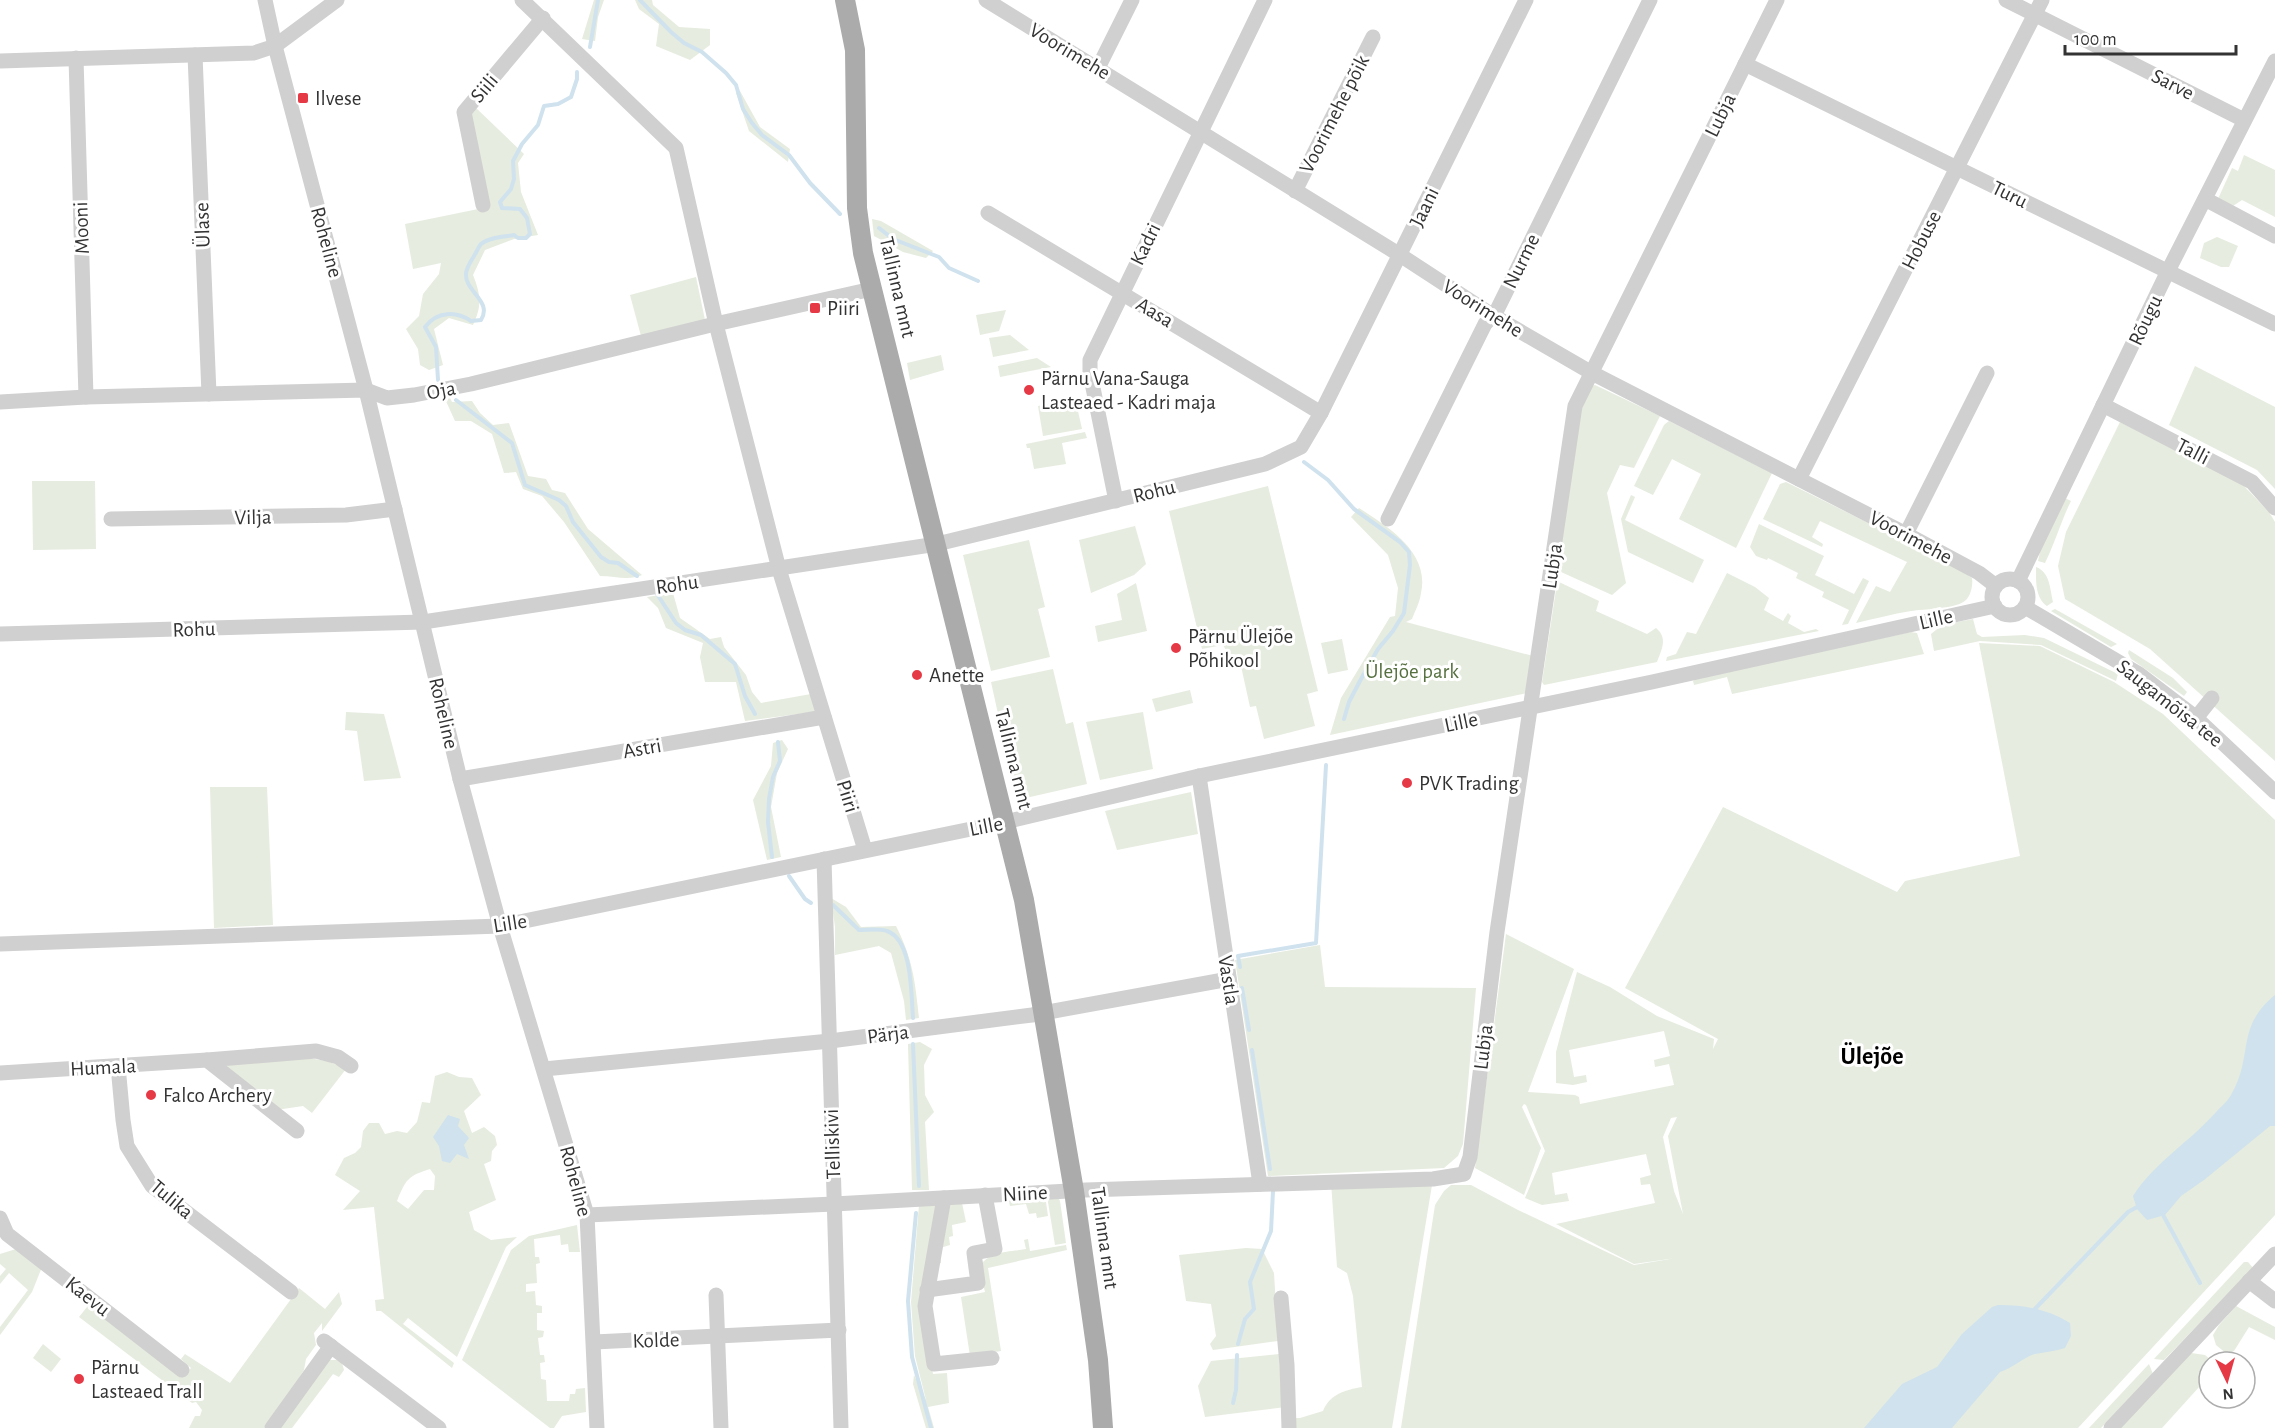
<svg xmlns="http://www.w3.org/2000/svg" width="2275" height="1428" viewBox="0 0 2275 1428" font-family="'Alegreya Sans',sans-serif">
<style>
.green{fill:#e6ecdf;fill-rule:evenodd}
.water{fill:#cfe2ee}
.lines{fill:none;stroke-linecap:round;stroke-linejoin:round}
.stream{stroke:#cfe2ee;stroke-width:4}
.minor{stroke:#d0d0d0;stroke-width:15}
.major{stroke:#ababab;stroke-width:20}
.poi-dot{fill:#e63946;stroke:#fff;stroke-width:2}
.labels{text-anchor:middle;stroke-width:6;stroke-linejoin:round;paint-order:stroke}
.street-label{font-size:21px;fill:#333;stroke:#fff}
.poi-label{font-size:21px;fill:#333;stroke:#fff;text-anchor:start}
.park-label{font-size:21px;fill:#56703f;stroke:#fff}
.quarter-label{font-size:24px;font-weight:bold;fill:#000;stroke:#fff}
</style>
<rect width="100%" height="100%" fill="#fff"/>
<g class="green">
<polygon points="594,0 604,0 598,17 595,41 582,39"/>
<polygon points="635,0 652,0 653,5 679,27 710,29 710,45 690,60 656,46 659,24 639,9"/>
<polygon points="740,91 760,127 790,149 788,162 749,131 736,93"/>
<path d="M475 107 524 154 518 163 521 192 538 235 514 239 485 250 473 275C481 295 482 306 473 325L449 318 434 329 443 365 429 370 420 365 418 349 406 329 419 316 423 294 439 274 441 263 413 269 405 224 488 207 469 116Z"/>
<polygon points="2244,155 2275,170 2275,217 2242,200 2233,206 2218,199 2232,168 2238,171"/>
<polygon points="872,219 881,221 933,251 926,258 903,252 874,236"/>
<polygon points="2217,237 2238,246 2229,267 2221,267 2200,258 2204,243"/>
<polygon points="696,277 705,320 641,336 630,295"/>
<polygon points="1006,310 999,331 980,335 976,315"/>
<polygon points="1010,335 1029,350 993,357 989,338"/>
<polygon points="941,355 944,370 910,380 907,363"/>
<polygon points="1037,358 1051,367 1000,377 998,366"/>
<polygon points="2195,366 2275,407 2275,489 2257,470 2169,425"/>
<polygon points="1595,385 1660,416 1634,468 1620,465 1607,493 1626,583 1612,595 1561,572 1556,567 1579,411 1589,387"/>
<path d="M450 398 452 402 472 401 480 413 493 425 509 423 528 476 546 479 552 490 565 493 588 529 642 575C628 581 616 576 600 576L564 522 542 496 523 489 516 472 504 473 492 434 471 421H455L445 399Z"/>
<polygon points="1075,398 1082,429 1043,436 1038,406"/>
<polygon points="1669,421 1772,473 1736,548 1679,519 1701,474 1672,459 1653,495 1634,486 1664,425"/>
<polygon points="2120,422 2243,485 2269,512 2275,522 2275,761 2150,649 2065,599 2058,566 2066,532"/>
<polygon points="1085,432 1087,438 1062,443 1066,464 1034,469 1030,448 1027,448 1026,444"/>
<polygon points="32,481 95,481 96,549 33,550"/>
<path d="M1786 482 1955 566 1972 578C1973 585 1971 595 1966 600 1957 609 1923 609 1911 611 1892 614 1874 619 1856 623L1876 586 1890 592 1907 562 1820 521 1812 537 1823 544 1822 547 1763 519 1780 484Z"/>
<polygon points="1268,486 1318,691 1307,694 1315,726 1264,739 1256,706 1250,707 1241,666 1230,657 1223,645 1202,649 1169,511"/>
<polygon points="1631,495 1635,497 1625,520 1704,560 1693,583 1628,552 1621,519"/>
<path d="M2065 498 2071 501C2061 521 2055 543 2045 563L2038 561 2043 538Z"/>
<path d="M1359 508C1388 527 1430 552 1421 593 1420 602 1415 611 1412 619L1406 622 1533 656 1527 693 1330 735 1341 698 1390 617 1395 616 1398 588 1388 555 1351 517Z"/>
<polygon points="1759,524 1824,556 1815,575 1854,594 1863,578 1869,581 1848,624 1842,625 1849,610 1822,597 1824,592 1796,578 1798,573 1768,558 1767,560 1756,556 1750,547"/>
<polygon points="1135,526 1146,564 1134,575 1091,593 1079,540"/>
<polygon points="1029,540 1045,607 1038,609 1050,657 991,671 963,555"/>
<path d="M2036 567C2050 572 2050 589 2053 602L2047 606C2035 598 2036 580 2036 567Z"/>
<polygon points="1727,573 1755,587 1769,598 1764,610 1783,621 1788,613 1791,616 1788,623 1804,632 1816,629 1819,631 1666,661 1667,657 1676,654 1687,632 1696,634"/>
<path d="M1559 582 1599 601 1596 611 1647 634 1656 628C1668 638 1662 649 1657 662L1544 685 1542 682 1557 583Z"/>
<polygon points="1136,583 1147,631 1098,642 1095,626 1122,620 1117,594"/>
<polygon points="673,593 680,618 710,639 721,637 724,647 746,675 752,692 761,703 811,694 816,708 814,712 745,721 736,682 705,682 700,657 703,643 666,628 658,608 647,597"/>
<polygon points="2055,609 2117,644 2111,647 2051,611"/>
<polygon points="1973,619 1977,634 1982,637 2025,635 2044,638 2118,674 2116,681 2041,645 1980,641 1934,651 1931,634 1942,625"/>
<polygon points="1911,632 1917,633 1924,654 1732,694 1727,677 1694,685 1693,681 1699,677"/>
<polygon points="1342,639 1348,670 1328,674 1321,643"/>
<path d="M1979 643 2040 646 2114 682 2163 714 2275 820V1215L2078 1428H1401L1435 1205 1444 1191 1451 1185H1471L1518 1210 1634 1265 1676 1258 1634 1264 1556 1224 1655 1203 1650 1184 1641 1185 1640 1178 1651 1175 1646 1154 1552 1173 1555 1195 1567 1193 1569 1201 1542 1205 1525 1198 1545 1151 1526 1105 1524 1104 1522 1107 1541 1148 1524 1195 1475 1168 1506 934 1574 969 1528 1092 1575 1095 1579 1097 1580 1104 1674 1085 1669 1064 1655 1067 1654 1060 1670 1056 1664 1031 1569 1050 1574 1077 1586 1075 1587 1082 1573 1085 1556 1083V1052L1577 972 1610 987 1657 1016 1714 1039 1713 1049 1718 1039 1625 988 1723 807 1897 892 1905 881 2020 856ZM1677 1117 1668 1136 1683 1214 1674 1191 1663 1137 1671 1118Z"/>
<polygon points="2129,650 2173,678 2187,692 2184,696 2131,659 2128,653"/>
<polygon points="1053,669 1066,724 1073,722 1087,784 1017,800 991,682"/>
<polygon points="1190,690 1193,703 1156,712 1152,699"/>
<polygon points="346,712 384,714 401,778 364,781 357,731 345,730"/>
<polygon points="1143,712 1153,769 1100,780 1086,722"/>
<polygon points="782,740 788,749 777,773 771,807 781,857 767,860 753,800 771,766 773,743"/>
<polygon points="210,787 267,787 273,925 214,928"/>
<polygon points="1191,792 1198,834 1117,850 1105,811"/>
<path d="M831 898 846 907 861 927 896 926C913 960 915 981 919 1018L906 1020 904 1001 891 953 879 946 835 955V927Z"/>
<polygon points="1320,945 1325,987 1476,988 1463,1144 1458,1156 1444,1168 1268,1176 1235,960"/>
<polygon points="920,1042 932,1049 924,1065 925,1095 934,1112 925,1122 929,1190 912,1190 908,1044"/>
<polygon points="308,1058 327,1061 346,1069 312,1113 303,1106 276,1110 226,1068 230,1063"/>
<path d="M447 1072 459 1077 472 1078 481 1095 464 1111 472 1133 484 1127 495 1136 497 1145 492 1151 491 1161 484 1164 496 1200 469 1212 474 1230 491 1240 517 1237 506 1247 457 1357 408 1318 403 1324 454 1363 452 1368 381 1311H376L375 1300 384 1299 374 1207 343 1210 360 1191 335 1175 344 1158 355 1153 361 1147 363 1131 369 1123H379L385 1134 397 1131 407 1133 417 1122 422 1102 430 1103 435 1076ZM430 1169 435 1176 434 1190H424L408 1209 397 1201C406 1179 408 1176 430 1169Z"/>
<path d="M1433 1179 1392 1428H1289V1418H1300L1323 1411C1330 1394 1345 1390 1362 1387L1353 1296 1347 1273 1337 1267 1331 1182Z"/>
<polygon points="1045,1195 1048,1216 1037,1218 1036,1213 1029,1214 1026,1204 1010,1206 1008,1198"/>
<polygon points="1057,1195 1060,1201 1066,1243 1055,1245 1047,1196"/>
<polygon points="950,1203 962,1203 966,1222 952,1225 953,1236 949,1237 950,1245 940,1248 941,1263 936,1264"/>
<polygon points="919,1205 939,1205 925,1327 933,1374 947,1373 949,1403 928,1407 934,1428 926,1428 913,1384 914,1375 926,1400 915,1356 911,1302"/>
<polygon points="577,1225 580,1252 569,1252 568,1244 561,1245 560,1235 534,1239 535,1257 539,1257 540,1263 536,1264 537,1283 526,1284 526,1292 535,1291 536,1305 542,1306 542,1313 537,1313 537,1330 544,1331 543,1337 538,1338 540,1355 544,1355 545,1362 540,1363 541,1379 546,1380 547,1401 569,1401 570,1394 575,1394 576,1389 585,1388 586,1412 562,1416 554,1428 550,1428 462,1360 511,1250 529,1236"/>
<path d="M1028 1239 1030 1251 1066 1245 1067 1250 988 1268 1001 1351 970 1356 961 1297 985 1292 979 1267C989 1251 1008 1252 1026 1249L1024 1240Z"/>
<polygon points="1246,1248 1262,1249 1274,1273 1278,1341 1213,1350 1210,1344 1216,1336 1211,1304 1186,1301 1179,1255"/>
<polygon points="16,1249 42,1267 32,1292 0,1335 0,1327 28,1290 9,1273 0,1284 0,1276 6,1269 0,1264 0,1254"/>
<polygon points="2244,1262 2248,1262 2253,1268 2164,1360 2154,1359"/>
<polygon points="299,1288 325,1309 339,1292 342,1304 322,1331 322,1323 314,1333 316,1345 306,1359 304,1370 286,1399 264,1428 189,1428 195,1416 200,1416 202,1410 196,1402 192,1403 79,1317 91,1302 185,1375 191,1368 181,1359 185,1354 230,1383"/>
<polygon points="2236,1306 2275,1327 2275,1340 2249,1327 2234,1351 2227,1354 2216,1345 2213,1335 2219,1325"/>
<polygon points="43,1344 61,1359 51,1372 33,1358"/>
<polygon points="2191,1353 2205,1355 2213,1362 2209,1362 2209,1376 2162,1428 2120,1428"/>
<polygon points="1279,1354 1285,1407 1205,1417 1198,1386 1211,1361"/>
<polygon points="329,1360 337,1360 342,1363 344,1370 339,1377 333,1374 292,1428 278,1428"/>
<polygon points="2149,1364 2153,1374 2101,1428 2089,1428"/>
</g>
<g class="water">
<path d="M2275 995V1126H2270L2204 1180 2181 1196 2165 1215 2147 1220 2137 1209 2133 1196C2155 1162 2191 1141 2217 1111 2222 1106 2229 1100 2232 1093 2254 1054 2235 1028 2275 995Z"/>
<polygon points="448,1115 460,1119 458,1126 469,1138 464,1145 469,1159 457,1154 450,1163 442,1161 439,1146 433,1137"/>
<path d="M1998 1305C2025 1305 2047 1309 2070 1323L2071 1336 2065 1348C2055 1351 2045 1352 2035 1354 2024 1357 2013 1368 2000 1372L1952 1428H1864L1902 1384 1937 1367 1962 1334 1992 1307Z"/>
</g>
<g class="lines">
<g class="stream">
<polyline points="640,0 671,32 684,43 702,52 726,73 736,85 743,109 752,123 762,135 789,155 810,183 840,214"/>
<polyline points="590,47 598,0"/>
<polyline points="879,228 893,239 939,257 949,268 978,281"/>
<path d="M438 380 436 347 425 327C437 311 456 311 471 321L481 320C493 301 464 291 466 273 467 267 471 261 474 256 476 253 479 246 481 244 489 237 504 237 514 235L518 238H526L530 234 527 218 520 209 502 208 500 202 511 189 514 179 513 161 522 144 538 125 544 106 558 104 571 97 577 79V72"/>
<polyline points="456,400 512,443 525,485 559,500 566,506 573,522 601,557 609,562 618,563 637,576"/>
<polyline points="1304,462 1328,480 1354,509 1400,542 1409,552 1410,565 1404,613 1393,631 1378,649 1361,679 1349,702 1344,719"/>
<polyline points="657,594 676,623 685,630 701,635 735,664 745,696 755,714"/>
<polyline points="772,857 768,822 769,799 773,777 780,761 778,742"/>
<polyline points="789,876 805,899 811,903"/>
<path d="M833 905 859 930C867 930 880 928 887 931 913 940 911 996 913 1018"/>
<polyline points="1240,967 1238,956 1316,943 1326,765"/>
<polyline points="1242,988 1249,1030"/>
<polyline points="913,1044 919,1186"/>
<polyline points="1252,1050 1270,1169"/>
<polyline points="916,1213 908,1301 912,1357 931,1428"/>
<polyline points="2162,1213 2200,1283"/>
<polyline points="2032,1312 2128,1212 2139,1206"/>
<polyline points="1238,1344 1245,1319 1254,1309 1250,1282 1271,1231 1273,1191"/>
<polyline points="1233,1403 1236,1390 1237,1355"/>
</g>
<g class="minor">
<polyline points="265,0 275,46 366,390 460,779 500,926 587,1215 597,1428"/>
<polyline points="522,0 676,148 716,324 779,569 865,850"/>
<polyline points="986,0 1400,255 1492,315 1592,373 1906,534 1979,573 1996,586"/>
<polyline points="2006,0 2244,120"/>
<polyline points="195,55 209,394"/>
<polyline points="76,58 86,397"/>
<polyline points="0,61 254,53 275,46 337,0"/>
<polyline points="1745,64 2275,324"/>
<polyline points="1098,68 1132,0"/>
<polyline points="1295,191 1373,37"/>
<polyline points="2205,199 2275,236"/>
<polyline points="483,205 464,112 543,18"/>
<polyline points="988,213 1321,413"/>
<polyline points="0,402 86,397 366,390 387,398 414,395 471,384 711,325 872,289"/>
<polyline points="2103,405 2252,482 2275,508"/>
<polyline points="1799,479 2042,0"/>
<polyline points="1116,501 1090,373 1090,360 1265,0"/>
<polyline points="111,519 346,515 395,509"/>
<polyline points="1388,519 1485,324 1497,310 1650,0"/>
<polyline points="1906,534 1987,373"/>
<circle cx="2010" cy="597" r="18"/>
<polyline points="2018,581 2168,271 2275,61"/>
<polyline points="2025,607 2139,674 2194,716 2275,792"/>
<polyline points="0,634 423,622 937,544 1265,464 1301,447 1321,413 1526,0"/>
<polyline points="2196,718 2212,698"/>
<polyline points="1199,776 1260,1184"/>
<polyline points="460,779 824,717"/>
<polyline points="824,859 841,1428"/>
<polyline points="0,944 500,926 1005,822 1199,776 1652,682 1995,606"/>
<polyline points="207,1060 316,1051 338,1057 351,1066"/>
<polyline points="118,1066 123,1120 127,1146 152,1186 291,1292"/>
<polyline points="544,1069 830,1041 1032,1015 1229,979"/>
<polyline points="0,1073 207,1060 297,1131"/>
<polyline points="944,1198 925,1306 934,1364 992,1358"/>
<polyline points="587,1215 834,1204 1086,1190 1433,1179 1464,1174 1470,1157 1497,932 1575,406 1777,0"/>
<polyline points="0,1218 7,1234 182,1370"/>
<polyline points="2249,1281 2275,1301"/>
<polyline points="927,1290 978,1283 974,1253 995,1249 985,1195"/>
<polyline points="716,1295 721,1428"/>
<polyline points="1281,1298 1287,1365 1289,1428"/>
<polyline points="324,1341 439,1428"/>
<polyline points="594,1342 839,1330"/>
<polyline points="272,1428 331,1346"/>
<polyline points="2111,1428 2275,1254"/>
</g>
<polyline class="major" points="845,0 855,50 857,208 863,253 1024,900 1074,1191 1098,1360 1103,1428"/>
</g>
<g class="poi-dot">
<rect x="297" y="92" width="12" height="12" rx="3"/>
<rect x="809" y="302" width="12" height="12" rx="3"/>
<circle cx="1029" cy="390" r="6"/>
<circle cx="1176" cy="648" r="6"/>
<circle cx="917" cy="675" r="6"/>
<circle cx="1407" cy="783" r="6"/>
<circle cx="151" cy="1095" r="6"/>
<circle cx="79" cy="1379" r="6"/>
</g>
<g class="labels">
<g class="street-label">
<text transform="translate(1070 51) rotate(31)" y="7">Voorimehe</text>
<text transform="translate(2173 84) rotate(27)" y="7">Sarve</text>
<text transform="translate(484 88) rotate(-50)" y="7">Siili</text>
<text transform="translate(1334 114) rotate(-63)" y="7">Voorimehe põik</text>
<text transform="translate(1720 115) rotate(-64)" y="7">Lubja</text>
<text transform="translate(2010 194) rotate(26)" y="7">Turu</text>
<text transform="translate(1424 207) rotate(-64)" y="7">Jaani</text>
<text transform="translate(202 225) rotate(-92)" y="7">Ülase</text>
<text transform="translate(81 228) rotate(-92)" y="7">Mooni</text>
<text transform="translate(1921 240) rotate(-63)" y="7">Hobuse</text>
<text transform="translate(327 242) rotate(75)" y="7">Roheline</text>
<text transform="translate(1145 244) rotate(-64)" y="7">Kadri</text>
<text transform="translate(1521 261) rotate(-64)" y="7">Nurme</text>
<text transform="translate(898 287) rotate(77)" y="7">Tallinna mnt</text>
<text transform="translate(1483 308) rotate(32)" y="7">Voorimehe</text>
<text transform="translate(1155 312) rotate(31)" y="7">Aasa</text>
<text transform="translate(2145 320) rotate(-65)" y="7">Rõugu</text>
<text transform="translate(441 390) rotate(-11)" y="7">Oja</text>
<text transform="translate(2193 451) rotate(27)" y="7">Talli</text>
<text transform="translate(1154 491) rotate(-14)" y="7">Rohu</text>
<text transform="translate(253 517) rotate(-1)" y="7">Vilja</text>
<text transform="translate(1911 537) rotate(28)" y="7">Voorimehe</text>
<text transform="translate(1552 566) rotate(-82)" y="7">Lubja</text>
<text transform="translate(677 584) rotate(-8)" y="7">Rohu</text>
<text transform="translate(1936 619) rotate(-13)" y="7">Lille</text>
<text transform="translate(194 629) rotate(-2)" y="7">Rohu</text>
<text transform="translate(2170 703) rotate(38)" y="7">Saugamõisa tee</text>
<text transform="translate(444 713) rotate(77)" y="7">Roheline</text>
<text transform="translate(1461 722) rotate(-12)" y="7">Lille</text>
<text transform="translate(642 748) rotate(-10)" y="7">Astri</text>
<text transform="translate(1014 759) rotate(76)" y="7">Tallinna mnt</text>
<text transform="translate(848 796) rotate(73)" y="7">Piiri</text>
<text transform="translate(986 826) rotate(-11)" y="7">Lille</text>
<text transform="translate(510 923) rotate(-9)" y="7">Lille</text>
<text transform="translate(1229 980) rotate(81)" y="7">Vastla</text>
<text transform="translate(888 1034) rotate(-7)" y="7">Pärja</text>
<text transform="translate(1483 1047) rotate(-83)" y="7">Lubja</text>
<text transform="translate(103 1067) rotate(-3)" y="7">Humala</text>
<text transform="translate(832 1144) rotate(-92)" y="7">Telliskivi</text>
<text transform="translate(576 1181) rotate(75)" y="7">Roheline</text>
<text transform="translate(1025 1193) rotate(-3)" y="7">Niine</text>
<text transform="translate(172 1199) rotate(40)" y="7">Tulika</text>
<text transform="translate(1105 1238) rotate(82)" y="7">Tallinna mnt</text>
<text transform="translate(88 1296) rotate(38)" y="7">Kaevu</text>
<text transform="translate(656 1340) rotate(-2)" y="7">Kolde</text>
</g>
<g class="poi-label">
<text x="315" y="105">Ilvese</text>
<text x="827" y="315">Piiri</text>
<text x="1041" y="385">Pärnu Vana-Sauga<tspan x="1041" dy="24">Lasteaed - Kadri maja</tspan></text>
<text x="1188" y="643">Pärnu Ülejõe<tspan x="1188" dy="24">Põhikool</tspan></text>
<text x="929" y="682">Anette</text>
<text x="1419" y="790">PVK Trading</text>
<text x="163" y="1102">Falco Archery</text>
<text x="91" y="1374">Pärnu<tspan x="91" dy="24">Lasteaed Trall</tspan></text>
</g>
<g class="park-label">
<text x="1412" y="678">Ülejõe park</text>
</g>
<g class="quarter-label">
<text x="1872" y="1064">Ülejõe</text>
</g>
</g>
<g transform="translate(2227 1380) rotate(175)"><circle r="28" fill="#ffffff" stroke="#adadad" stroke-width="1.5"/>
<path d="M0-4.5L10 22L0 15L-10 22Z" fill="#e63946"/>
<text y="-9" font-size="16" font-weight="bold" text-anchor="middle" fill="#333333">N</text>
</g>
<path d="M2065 45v9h171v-9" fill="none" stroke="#333333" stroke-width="3"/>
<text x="2074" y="45" font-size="18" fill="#333333" stroke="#ffffff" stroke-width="4.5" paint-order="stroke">100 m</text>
</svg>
